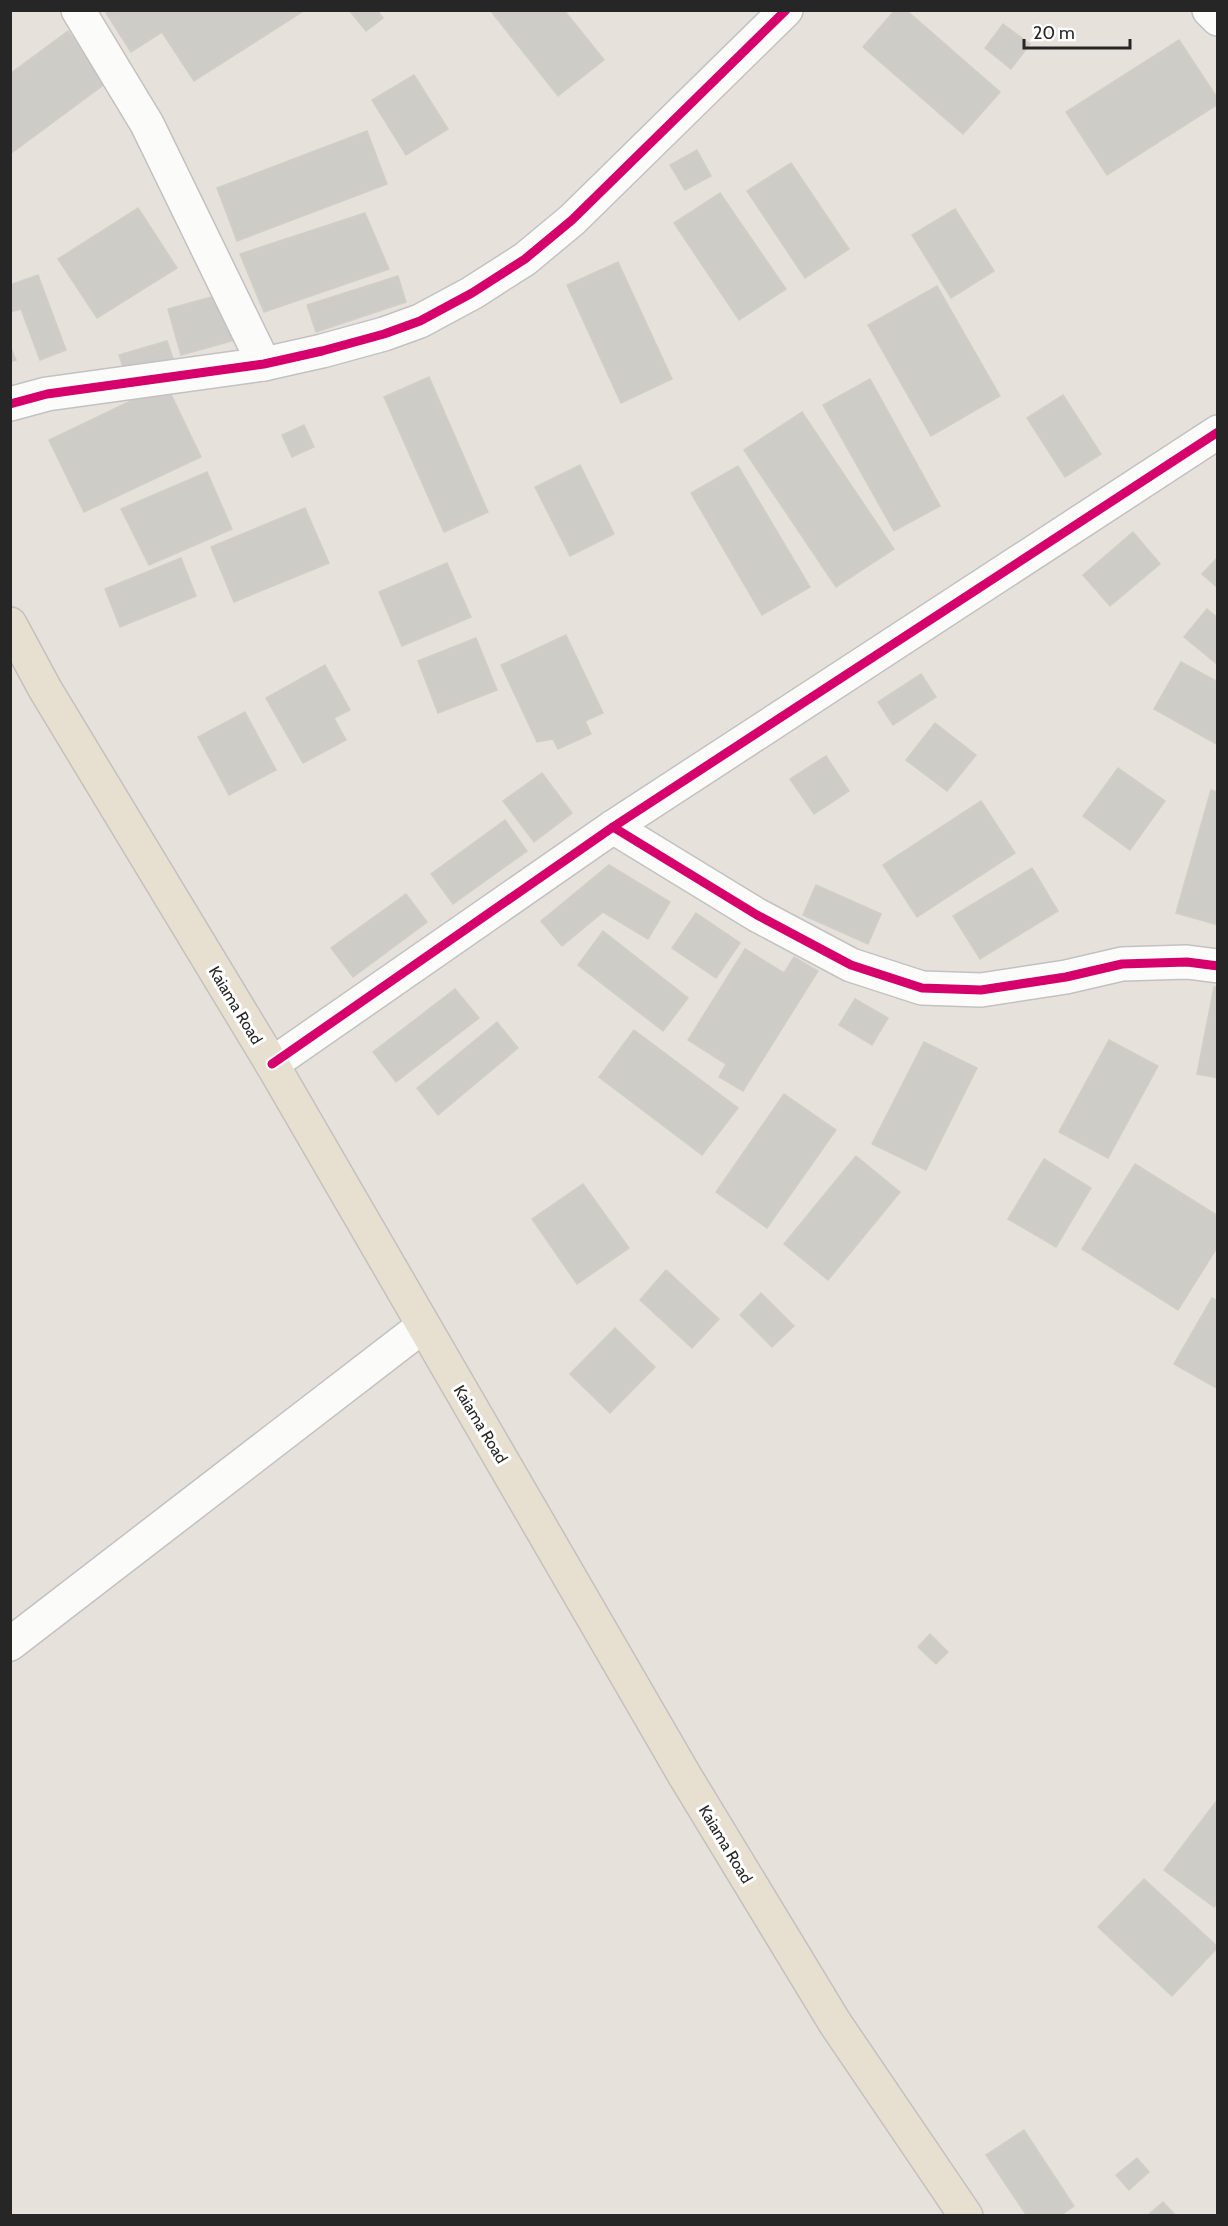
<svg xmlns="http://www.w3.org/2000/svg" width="1228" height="2226" viewBox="0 0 1228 2226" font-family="Cabin,sans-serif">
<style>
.building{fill:#ceccc7;stroke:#d1cec8;stroke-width:1.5}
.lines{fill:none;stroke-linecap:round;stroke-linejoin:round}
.minor-casing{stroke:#c3c1c1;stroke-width:36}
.trunk-casing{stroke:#c3c1bf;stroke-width:36}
.minor{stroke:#fbfbfa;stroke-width:33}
.trunk{stroke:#e7e0d0;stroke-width:33}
.cycleway-casing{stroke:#fff;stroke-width:13}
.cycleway{stroke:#d6006c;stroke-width:9}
.labels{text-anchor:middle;stroke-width:6;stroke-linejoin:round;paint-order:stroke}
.street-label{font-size:16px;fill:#262626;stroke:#fff}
</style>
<rect width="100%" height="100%" fill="#e6e2db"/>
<g class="building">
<polygon points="110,10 301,10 302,12 194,81 162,32 131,52 106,13"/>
<polygon points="349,10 377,10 383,18 366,31"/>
<polygon points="490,10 564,10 604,60 558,96"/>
<polygon points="895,10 906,10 1000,92 963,134 863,47"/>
<polygon points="1003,24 1030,44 1011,69 985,48"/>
<polygon points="68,31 106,83 10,154 10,74"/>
<polygon points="1179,40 1218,99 1218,104 1107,175 1066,112"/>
<polygon points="414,75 448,129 406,155 372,100"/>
<polygon points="367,131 387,184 237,241 217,188"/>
<polygon points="697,150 711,176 685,190 670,165"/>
<polygon points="791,163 849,249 805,278 747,191"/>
<polygon points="720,193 786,289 739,320 674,223"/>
<polygon points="138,208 177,268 97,318 58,259"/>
<polygon points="955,209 994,271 951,298 912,235"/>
<polygon points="365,213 389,269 264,312 240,254"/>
<polygon points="618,262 672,379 621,403 567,285"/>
<polygon points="38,275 66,350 40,360 21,309 10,312 10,285"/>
<polygon points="398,276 406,302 316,332 307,305"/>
<polygon points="937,286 1000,396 931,436 868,325"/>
<polygon points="222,294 235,340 181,355 168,309"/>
<polygon points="167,341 176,367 128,382 119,355"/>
<polygon points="10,346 16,360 10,362"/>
<polygon points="429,377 488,512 444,532 384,397"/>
<polygon points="870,379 940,506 894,531 823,405"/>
<polygon points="166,384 201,457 84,512 49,440"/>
<polygon points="1063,395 1101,454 1065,477 1027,418"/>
<polygon points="802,412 894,549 836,587 744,450"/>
<polygon points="304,425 314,447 292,457 282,435"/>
<polygon points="580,465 614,534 570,556 535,487"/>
<polygon points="738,466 810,587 762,615 691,493"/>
<polygon points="207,472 232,529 149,565 121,509"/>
<polygon points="305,508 329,563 234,602 211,547"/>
<polygon points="1133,532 1160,564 1110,606 1083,575"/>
<polygon points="1218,557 1218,588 1202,574"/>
<polygon points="181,558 196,596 120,627 105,589"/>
<polygon points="447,563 471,617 402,646 379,592"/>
<polygon points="1207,609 1218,618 1218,665 1184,637"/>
<polygon points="566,635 603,713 585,721 591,734 558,749 553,739 537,742 501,665"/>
<polygon points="476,638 497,690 438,713 418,661"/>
<polygon points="1181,662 1218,682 1218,745 1154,709"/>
<polygon points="325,665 350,710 334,718 346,740 303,763 266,698"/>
<polygon points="921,674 936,697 893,725 878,702"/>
<polygon points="245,712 276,770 229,795 198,737"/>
<polygon points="935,723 976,755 947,791 906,760"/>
<polygon points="826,756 849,791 814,814 790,779"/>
<polygon points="1118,768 1165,801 1130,850 1083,816"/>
<polygon points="542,773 572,813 534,842 503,801"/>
<polygon points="1211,790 1218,792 1218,925 1176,913"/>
<polygon points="981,801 1015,853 917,917 883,865"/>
<polygon points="505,820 527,851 453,904 431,874"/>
<polygon points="609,865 670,902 648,939 603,912 562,946 541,921"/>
<polygon points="1032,868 1058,911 980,959 953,916"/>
<polygon points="816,885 881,914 868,944 803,915"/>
<polygon points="406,894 427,922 353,977 331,948"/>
<polygon points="696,913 740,943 716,978 672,948"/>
<polygon points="603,931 688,998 663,1031 578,965"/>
<polygon points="745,949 784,973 794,957 818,971 743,1091 719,1077 726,1064 688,1040"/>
<polygon points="1214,987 1218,987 1218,1078 1197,1074"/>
<polygon points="455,989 479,1018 396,1082 373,1052"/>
<polygon points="855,999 888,1018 872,1045 839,1025"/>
<polygon points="497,1022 518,1048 438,1115 417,1088"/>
<polygon points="634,1030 738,1108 702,1155 599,1077"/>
<polygon points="1109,1040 1158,1066 1108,1158 1059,1132"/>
<polygon points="924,1042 977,1068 926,1170 872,1144"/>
<polygon points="784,1094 836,1130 767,1228 716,1192"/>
<polygon points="856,1156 900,1192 828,1280 784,1244"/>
<polygon points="1044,1159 1091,1188 1056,1247 1008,1219"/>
<polygon points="1135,1164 1218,1216 1218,1246 1178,1310 1082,1249"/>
<polygon points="583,1184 629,1248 577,1284 532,1219"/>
<polygon points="666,1270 719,1319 692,1348 640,1300"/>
<polygon points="761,1293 794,1326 772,1347 740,1315"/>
<polygon points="1212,1298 1218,1301 1218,1389 1174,1364"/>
<polygon points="615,1328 655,1367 610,1413 570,1374"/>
<polygon points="930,1634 948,1652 936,1664 918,1647"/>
<polygon points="1218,1799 1218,1902 1214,1907 1164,1870"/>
<polygon points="1144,1879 1218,1947 1172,1996 1098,1927"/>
<polygon points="1024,2130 1074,2206 1060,2216 1027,2216 986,2155"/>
<polygon points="1137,2158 1149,2172 1129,2190 1116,2175"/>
<polygon points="1163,2202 1176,2216 1147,2216"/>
</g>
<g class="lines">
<defs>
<g id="minor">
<polyline points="78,10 147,124 264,364"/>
<polyline points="1209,10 1218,19"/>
<polyline points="10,404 47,394 264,364 322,351 384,334 420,321 472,293 525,259 572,220 786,10"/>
<polyline points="613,827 757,915 851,965 922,988 981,990 1066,977 1122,964 1187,962 1218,966"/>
<polyline points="272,1064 613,827 1218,432"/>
<polyline points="10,1644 423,1326"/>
</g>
<polyline id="trunk" points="10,624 45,689 272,1064 685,1776 835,2023 966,2216"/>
</defs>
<use href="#minor" class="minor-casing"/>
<use href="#trunk" class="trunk-casing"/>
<use href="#minor" class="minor"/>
<use href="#trunk" class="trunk"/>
<defs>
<g id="cycleway">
<polyline points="10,404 47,394 264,364 322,351 384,334 420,321 472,293 525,259 572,220 786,10"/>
<polyline points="613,827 757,915 851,965 922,988 981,990 1066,977 1122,964 1187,962 1218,966"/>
<polyline points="272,1064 613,827 1218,432"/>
</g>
</defs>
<use href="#cycleway" class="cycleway-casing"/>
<use href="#cycleway" class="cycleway"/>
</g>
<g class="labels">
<g class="street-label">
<text transform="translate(236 1005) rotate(59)" y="6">Kaiama Road</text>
<text transform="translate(481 1424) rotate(59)" y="6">Kaiama Road</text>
<text transform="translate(726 1844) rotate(59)" y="6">Kaiama Road</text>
</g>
</g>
<rect width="1228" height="2226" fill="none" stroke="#262626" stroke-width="24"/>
<path d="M1024 39v9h106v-9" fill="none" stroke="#262626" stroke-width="3"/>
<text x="1033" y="39" font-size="18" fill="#262626" stroke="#ffffff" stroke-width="4.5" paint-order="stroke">20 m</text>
</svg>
